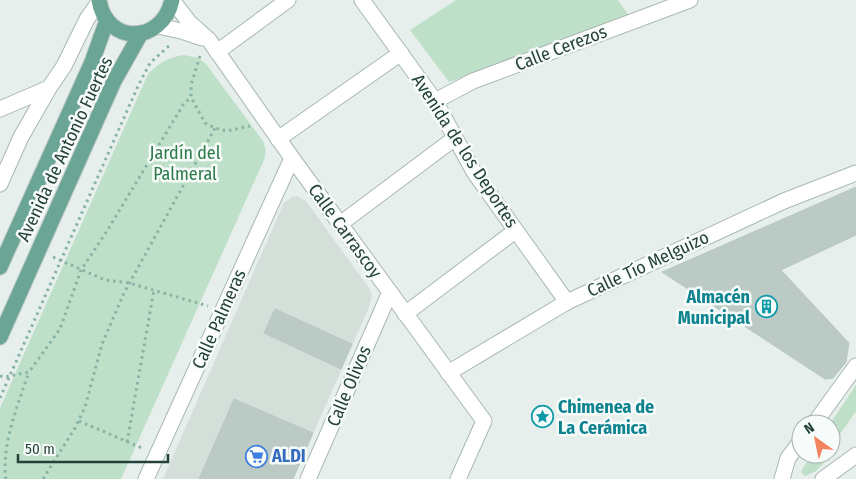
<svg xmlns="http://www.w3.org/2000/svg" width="856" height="479" viewBox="0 0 856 479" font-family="'Fira Sans Condensed',sans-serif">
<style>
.built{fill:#d4dfda}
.green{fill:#bfe0c8}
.building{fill:#bbcac4;stroke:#b8c9c2}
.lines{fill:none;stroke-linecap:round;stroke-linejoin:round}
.minor-casing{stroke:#a8b8b2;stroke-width:17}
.primary-casing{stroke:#c2cac8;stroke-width:17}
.path{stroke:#86b3a5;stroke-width:3;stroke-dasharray:2.5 4;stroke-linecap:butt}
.minor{stroke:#fff;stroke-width:15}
.primary{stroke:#6aa596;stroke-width:15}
.labels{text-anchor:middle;stroke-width:5;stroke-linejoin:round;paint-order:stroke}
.street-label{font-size:18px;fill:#24423a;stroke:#f7fbf9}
.park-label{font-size:18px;fill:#2d7a4b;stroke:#f7fbf9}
.culture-label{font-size:18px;font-weight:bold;fill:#0d838f;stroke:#f7fbf9;text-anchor:end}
.shop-label{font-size:18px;font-weight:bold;fill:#366cbe;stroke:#f7fbf9;text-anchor:start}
</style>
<rect width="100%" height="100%" fill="#e6efeb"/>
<polygon class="built" points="296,196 306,201 369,288 372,296 368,310 293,479 163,479 279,214 284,203 292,197"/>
<g class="green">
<polygon points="456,0 618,0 629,16 449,82 410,30"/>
<path d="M184 55 198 58 206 64 263 141 266 151 264 160 121 479H0V408L148 74C158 64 168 57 184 55Z"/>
<polygon points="856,385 856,411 836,440 835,451 816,471 805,476 801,472 811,454 831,454 831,424 830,424"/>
</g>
<g class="building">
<polygon points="856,187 856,235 781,270 849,343 846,362 833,378 825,379 662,272"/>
<polygon points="275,309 352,344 341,369 264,333"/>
<polygon points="234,399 313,433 293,479 199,479"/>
</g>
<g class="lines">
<defs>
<g id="minor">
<polyline points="172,0 189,22 209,40 292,158 484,421 458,479"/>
<polyline points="362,0 435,101 474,172 567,302"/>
<polyline points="158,26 181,31 202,38"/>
<polyline points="217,52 288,0"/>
<polyline points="435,101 473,81 690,0"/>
<polyline points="0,109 49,88"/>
<polyline points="278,139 401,53"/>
<polyline points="0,184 21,137 49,88 64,66 87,19 99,2"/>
<polyline points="340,224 455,138"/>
<polyline points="405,314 515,231"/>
<polyline points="448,373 567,302 784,201 856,173"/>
<polyline points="814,424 856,366"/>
<polyline points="146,479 292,158"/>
<polyline points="308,479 390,292"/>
<polyline points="782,479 788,458 801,441"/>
<polyline points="823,479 856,455"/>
</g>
<g id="primary">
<path d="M99 0C106 45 162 45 172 0"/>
<polyline points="0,267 92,62 107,20"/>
<polyline points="0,337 114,81 141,33"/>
</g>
</defs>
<use href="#minor" class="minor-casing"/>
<use href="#primary" class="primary-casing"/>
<g class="path">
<polyline points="200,56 191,85 191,97 205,123 215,128 227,131 250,126"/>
<polyline points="53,257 105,280 129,283 208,306"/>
<polyline points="0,376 5,377 29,372 60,329 81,270 107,231 183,105 191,97"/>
<polyline points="0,398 138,86 150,63 170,45"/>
<polyline points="79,421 142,448"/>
<polyline points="127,442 154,290"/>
<path d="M6 479C1 446 18 404 29 372"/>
<polyline points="43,479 75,428 85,407 102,344 124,293 215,128"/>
</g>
<use href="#minor" class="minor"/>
<use href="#primary" class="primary"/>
</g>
<defs>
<symbol id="building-ring" viewBox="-11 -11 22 22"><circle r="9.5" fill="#f7fbf9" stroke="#0f9aa8" stroke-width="1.5"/><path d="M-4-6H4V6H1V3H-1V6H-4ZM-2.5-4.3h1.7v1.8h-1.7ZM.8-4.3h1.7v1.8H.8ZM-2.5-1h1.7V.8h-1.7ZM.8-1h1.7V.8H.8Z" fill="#0f9aa8"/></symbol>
<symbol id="sight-ring" viewBox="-11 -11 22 22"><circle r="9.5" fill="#f7fbf9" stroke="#0f9aa8" stroke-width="1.5"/><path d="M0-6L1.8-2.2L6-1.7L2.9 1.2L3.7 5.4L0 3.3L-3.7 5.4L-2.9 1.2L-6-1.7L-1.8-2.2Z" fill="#0f9aa8"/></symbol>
<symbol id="supermarket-ring" viewBox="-11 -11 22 22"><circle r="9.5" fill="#f7fbf9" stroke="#3f7fe0" stroke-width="1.5"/><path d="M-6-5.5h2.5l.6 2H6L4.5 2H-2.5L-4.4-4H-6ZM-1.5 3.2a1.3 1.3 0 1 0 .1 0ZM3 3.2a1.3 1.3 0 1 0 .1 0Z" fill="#3f7fe0"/></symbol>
</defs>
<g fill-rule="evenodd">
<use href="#building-ring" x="754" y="294" width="25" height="25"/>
<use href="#sight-ring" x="530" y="404" width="25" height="25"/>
<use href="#supermarket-ring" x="244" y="444" width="25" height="25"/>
</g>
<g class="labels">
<g class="street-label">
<text transform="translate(561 48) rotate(-21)" y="6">Calle Cerezos</text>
<text transform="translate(65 149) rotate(-65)" y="6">Avenida de Antonio Fuertes</text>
<text transform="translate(465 151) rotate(57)" y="6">Avenida de los Deportes</text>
<text transform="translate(345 231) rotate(54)" y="6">Calle Carrascoy</text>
<text transform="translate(648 264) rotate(-25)" y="6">Calle Tío Melguizo</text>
<text transform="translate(219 319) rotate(-66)" y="6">Calle Palmeras</text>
<text transform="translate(349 386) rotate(-67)" y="6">Calle Olivos</text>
</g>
<g class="park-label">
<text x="185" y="159">Jardín del<tspan x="185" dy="21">Palmeral</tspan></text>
</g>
<g class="culture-label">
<text x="750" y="303">Almacén<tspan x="750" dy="21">Municipal</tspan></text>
<text x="558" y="413" text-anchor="start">Chimenea de<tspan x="558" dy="21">La Cerámica</tspan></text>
</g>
<g class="shop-label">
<text x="272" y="462">ALDI</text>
</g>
</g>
<g transform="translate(816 439) rotate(327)"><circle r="24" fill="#f7fbf9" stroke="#a3b1ad"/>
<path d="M0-4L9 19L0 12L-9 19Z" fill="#f4845f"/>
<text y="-8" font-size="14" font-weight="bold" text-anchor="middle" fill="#24423a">N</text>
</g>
<path d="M18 454v8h150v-8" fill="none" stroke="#24423a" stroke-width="2.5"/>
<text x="25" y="454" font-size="15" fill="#24423a" stroke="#f7fbf9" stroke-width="4" paint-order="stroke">50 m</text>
</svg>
